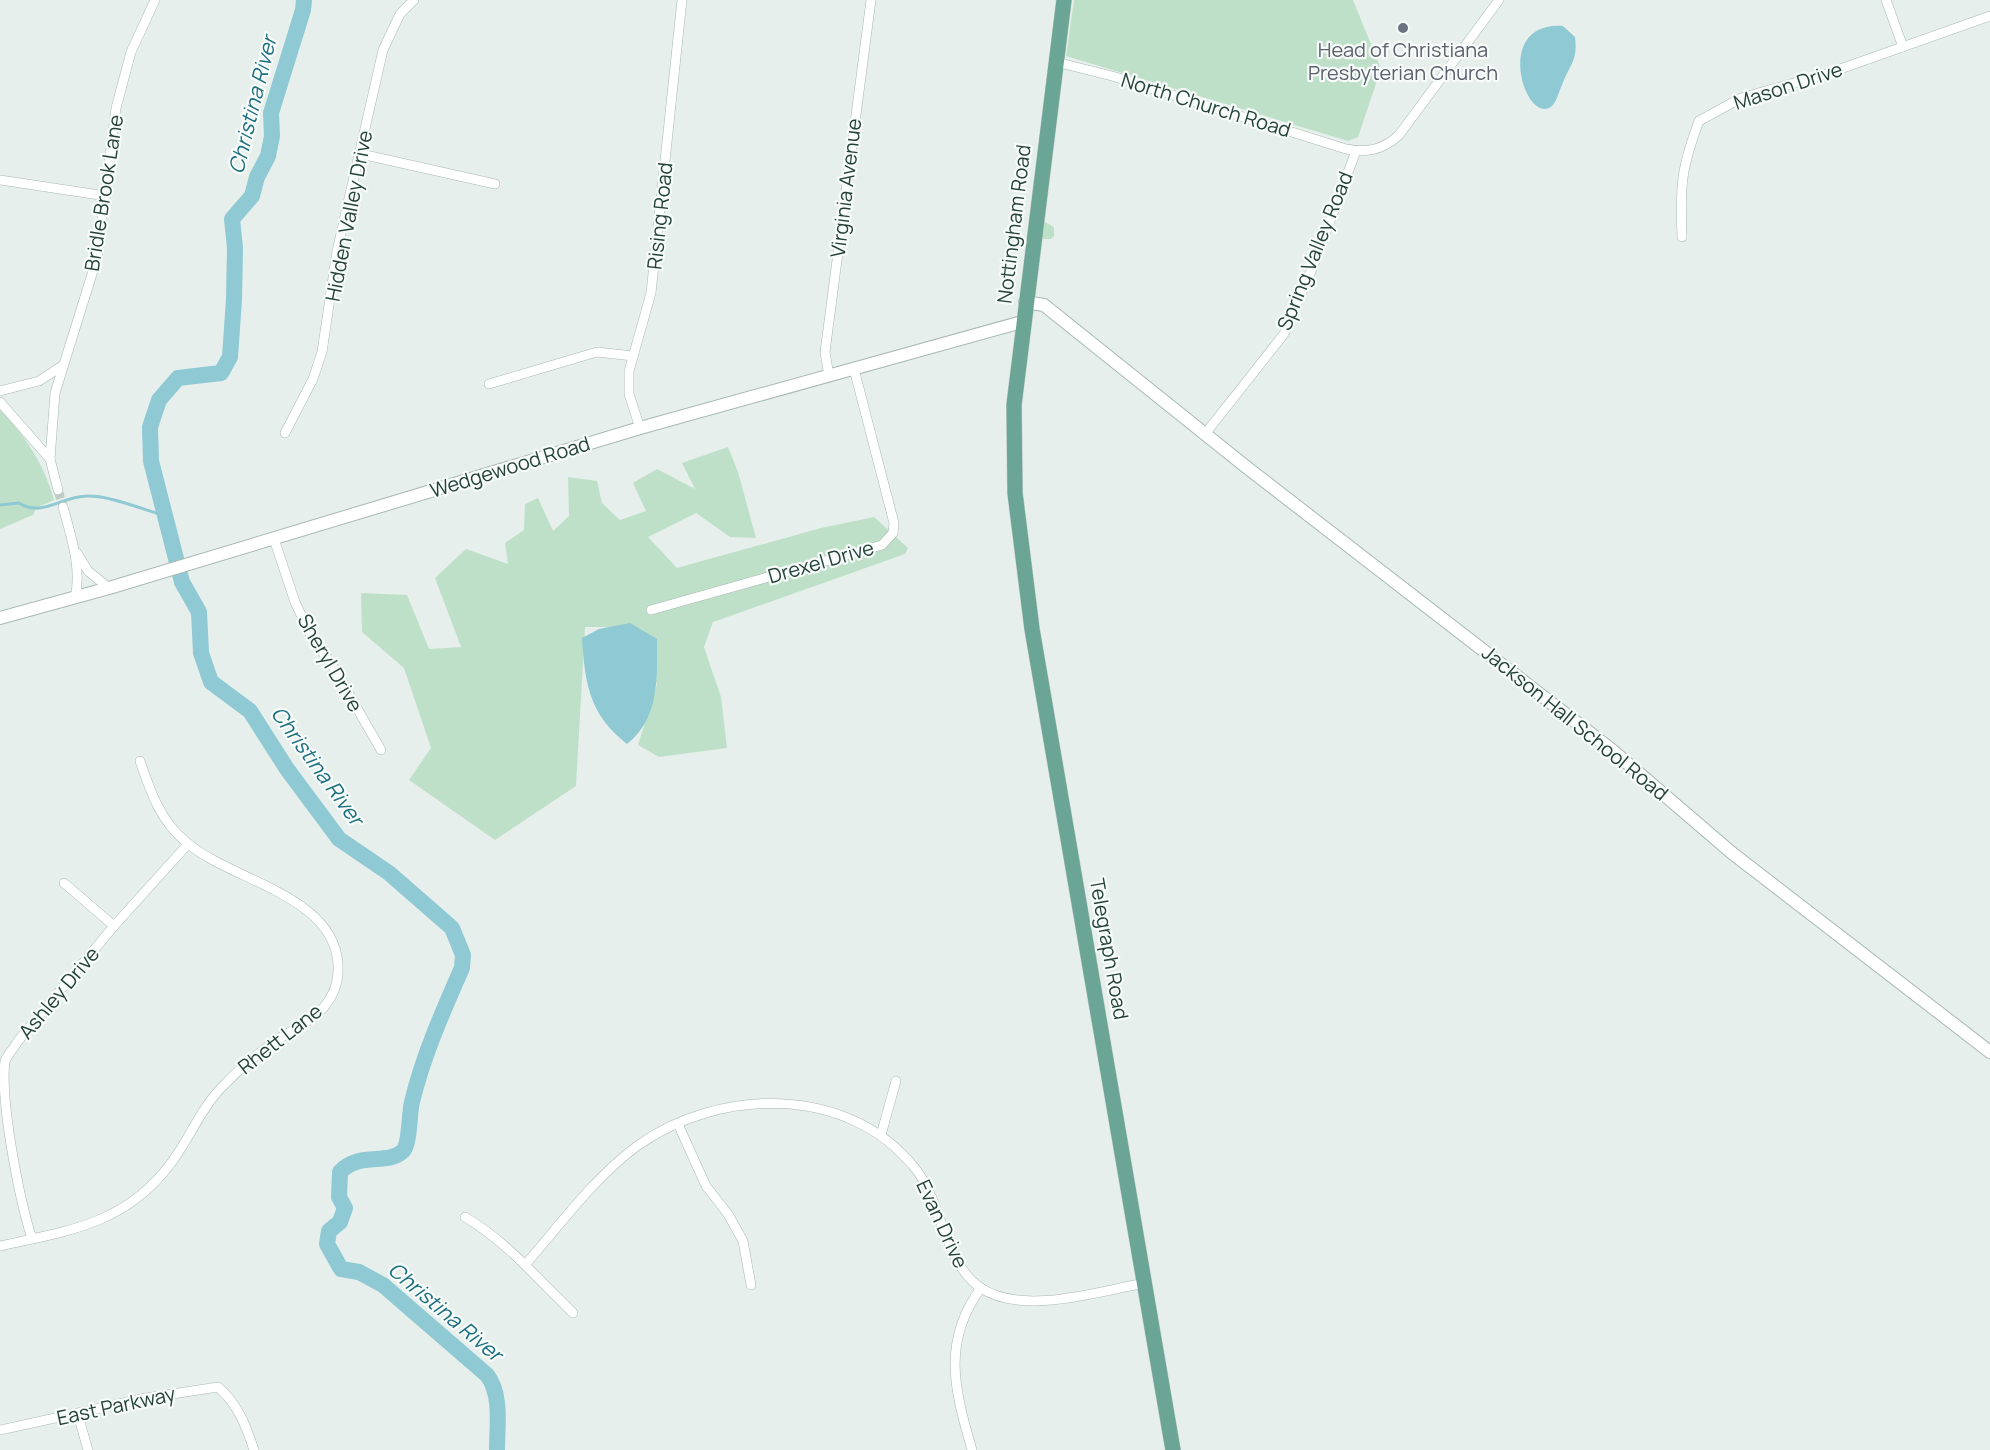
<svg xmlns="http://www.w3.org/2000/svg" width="1990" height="1450" viewBox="0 0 1990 1450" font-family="Manrope,sans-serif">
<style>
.green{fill:#bfe0c8}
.water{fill:#8ec9d4}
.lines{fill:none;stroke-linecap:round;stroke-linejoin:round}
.stream{stroke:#8ec9d4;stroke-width:3}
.river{stroke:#8ec9d4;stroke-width:16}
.minor-tunnel{stroke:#bfccc8;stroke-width:9;stroke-dasharray:9 4.5;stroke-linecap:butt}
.minor-casing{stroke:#a8b8b2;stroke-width:10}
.tertiary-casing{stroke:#a8b8b2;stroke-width:14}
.primary-casing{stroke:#c2cac8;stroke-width:16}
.minor{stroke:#fff;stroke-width:9}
.tertiary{stroke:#fff;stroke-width:12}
.primary{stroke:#6aa596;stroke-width:15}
.worship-dot{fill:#6b7280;stroke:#f7fbf9;stroke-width:2}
.labels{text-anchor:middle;stroke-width:4.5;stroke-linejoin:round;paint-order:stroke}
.worship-label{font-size:20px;fill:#5b616d;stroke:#f7fbf9}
.street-label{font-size:20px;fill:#24423a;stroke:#f7fbf9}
.water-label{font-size:21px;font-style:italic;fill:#1c6f80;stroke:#f7fbf9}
</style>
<rect width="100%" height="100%" fill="#e6efeb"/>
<g class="green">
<polygon points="1074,0 1353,0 1381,69 1358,137 1348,141 1066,56"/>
<polygon points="1043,221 1054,227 1054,236 1051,239 1040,239"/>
<path d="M0 410C26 437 44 464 54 500L36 508 33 515 0 529Z"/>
<polygon points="728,447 738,472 756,538 730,537 696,513 648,537 677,568 821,528 874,517 908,548 905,554 713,622 704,647 721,697 727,748 659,757 638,745 657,684 635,627 585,627 576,786 495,840 409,780 431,748 404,668 362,632 361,593 407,595 429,649 461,647 435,578 466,549 508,564 505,543 524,530 525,504 538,498 553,531 569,516 568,477 597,481 602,503 620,520 646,511 633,483 657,469 695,489 682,463"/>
</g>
<g class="water">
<path d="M1563 26 1575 37C1578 61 1570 64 1562 85 1559 91 1557 101 1552 106 1526 128 1491 21 1563 26Z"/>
<path d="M630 623 657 639C657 677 660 718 627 744 589 714 585 684 582 638L599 629Z"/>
</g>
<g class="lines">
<path class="stream" d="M0 505 19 503C42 518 63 495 89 496 111 496 144 510 166 516"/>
<path class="river" d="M304 0 303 10 271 113 272 136 268 156 257 177 252 196 232 219 235 248 234 299 230 357 221 373 178 378 159 400 150 427 151 461 182 582 199 612 201 653 211 682 250 711 287 769 339 839 389 873 452 928 463 955 462 968C443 1011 423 1056 412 1102 409 1113 410 1144 403 1151 387 1166 360 1151 340 1172L339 1197 345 1208 340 1222 329 1231 327 1244 341 1269 359 1272 383 1285 487 1375C502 1394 497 1426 497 1450"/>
<polyline class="minor-tunnel" points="58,490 63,507"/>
<defs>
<g id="minor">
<polyline points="1886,0 1903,47"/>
<path d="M1056 62 1112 76 1346 149C1367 153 1383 150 1399 135L1499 0"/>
<polyline points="361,154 495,184"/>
<polyline points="0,180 106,196"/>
<path d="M1682 237C1680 186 1681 169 1699 121L1741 98 1826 74 1990 16"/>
<polyline points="829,376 825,352 871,0"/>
<polyline points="489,384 597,352 633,356"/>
<polyline points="0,391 39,381 62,366"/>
<polyline points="0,402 50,459 58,490"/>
<polyline points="640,428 629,394 629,371 651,293 682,0"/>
<polyline points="285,433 313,379 322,352 337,251 383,50 400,14 414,0"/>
<polyline points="1205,434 1284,334 1314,264 1356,151"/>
<polyline points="50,459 55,393 97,258 116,108 131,52 155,0"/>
<path d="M63 507C71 536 82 568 75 598"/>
<polyline points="274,539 295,602 311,636 334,668 381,750"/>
<polyline points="77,553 88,571 109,588"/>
<polyline points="651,610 882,545 893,533 894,523 854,369"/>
<polyline points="64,883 114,926"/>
<polyline points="678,1124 706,1186 728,1214 743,1241 751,1285"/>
<polyline points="881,1135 896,1081"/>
<path d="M465 1217C506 1241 539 1280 573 1313"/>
<path d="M32 1239C19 1198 0 1101 5 1061 8 1054 14 1048 18 1041L114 926 188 844"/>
<path d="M0 1246C66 1231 123 1225 168 1167 188 1142 199 1111 221 1088 239 1069 258 1053 280 1038 295 1028 313 1021 324 1007 334 995 339 980 338 965 335 895 231 881 186 842 160 820 151 793 140 761"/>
<path d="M525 1265C560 1225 594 1178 637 1146 718 1088 847 1084 914 1167 943 1202 944 1264 981 1288 1023 1316 1099 1291 1145 1283"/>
<polyline points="78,1415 88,1450"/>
<path d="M0 1430 146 1398 218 1387C238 1404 246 1426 254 1450"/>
<path d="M972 1450C955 1391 941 1342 981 1288"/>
</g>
<g id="tertiary">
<polyline points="1025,302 1044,305 1245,466 1612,750 1732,853 1990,1052"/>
<polyline points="0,618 109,588 640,428 1022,322"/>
</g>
<polyline id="primary" points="1064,0 1014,405 1015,493 1032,629 1173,1450"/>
</defs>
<use href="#minor" class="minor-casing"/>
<use href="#tertiary" class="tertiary-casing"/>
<use href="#primary" class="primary-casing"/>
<use href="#minor" class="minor"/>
<use href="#tertiary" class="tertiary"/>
<use href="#primary" class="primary"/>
</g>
<circle class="worship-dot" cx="1403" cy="28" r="6"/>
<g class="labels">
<g class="worship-label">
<text x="1403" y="57">Head of Christiana<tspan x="1403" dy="23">Presbyterian Church</tspan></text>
</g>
<g class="street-label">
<text transform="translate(1788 86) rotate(-18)" y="7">Mason Drive</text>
<text transform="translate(1206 105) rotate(17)" y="7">North Church Road</text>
<text transform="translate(846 188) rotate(-83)" y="7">Virginia Avenue</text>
<text transform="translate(104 193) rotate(-81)" y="7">Bridle Brook Lane</text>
<text transform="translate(349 216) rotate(-79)" y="7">Hidden Valley Drive</text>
<text transform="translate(660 216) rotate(-84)" y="7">Rising Road</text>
<text transform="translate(1014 224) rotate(-83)" y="7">Nottingham Road</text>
<text transform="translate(1315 251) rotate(-68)" y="7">Spring Valley Road</text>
<text transform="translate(510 467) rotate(-17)" y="7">Wedgewood Road</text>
<text transform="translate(821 562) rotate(-16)" y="7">Drexel Drive</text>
<text transform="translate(330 663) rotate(60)" y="7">Sheryl Drive</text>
<text transform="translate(1575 723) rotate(39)" y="7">Jackson Hall School Road</text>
<text transform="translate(1109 949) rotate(80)" y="7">Telegraph Road</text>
<text transform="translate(59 993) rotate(-50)" y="7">Ashley Drive</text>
<text transform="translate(280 1039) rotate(-38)" y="7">Rhett Lane</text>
<text transform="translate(942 1224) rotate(65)" y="7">Evan Drive</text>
<text transform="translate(116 1406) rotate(-12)" y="7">East Parkway</text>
</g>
<g class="water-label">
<text transform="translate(253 105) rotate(-76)" y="7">Christina River</text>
<text transform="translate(317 766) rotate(54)" y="7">Christina River</text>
<text transform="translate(445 1312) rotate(40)" y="7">Christina River</text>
</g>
</g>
</svg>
